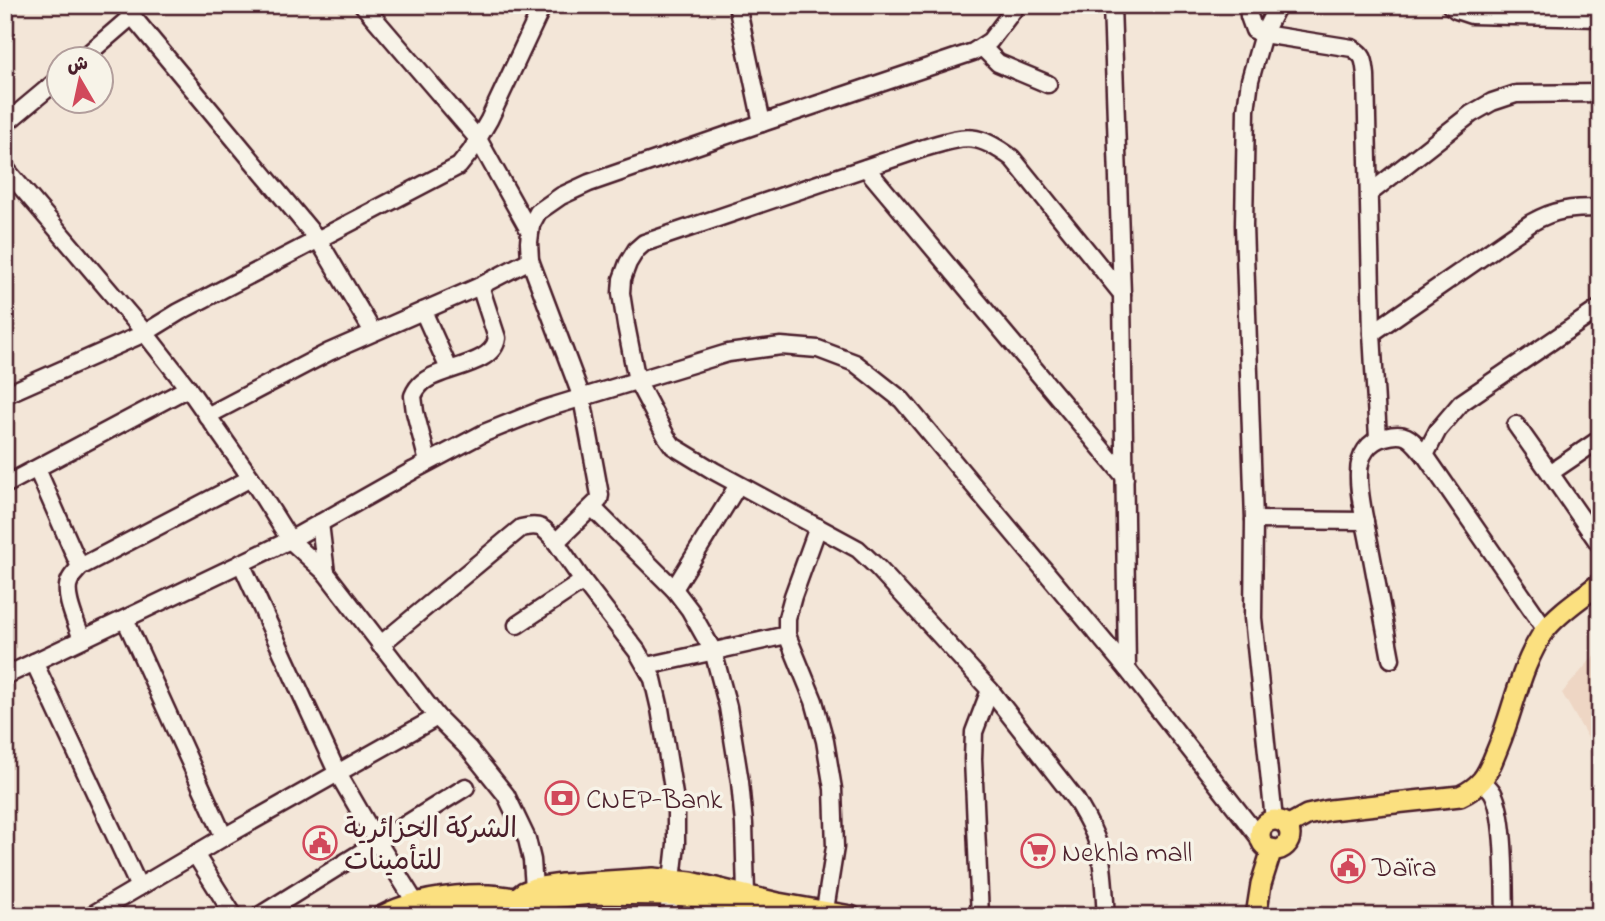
<svg xmlns="http://www.w3.org/2000/svg" width="1605" height="921" viewBox="0 0 1605 921" font-family="'Indie Flower','Playpen Sans Arabic',sans-serif">
<style>
.built{fill:#eed6c4}
.lines{fill:none;stroke-linecap:round;stroke-linejoin:round}
.minor-casing{stroke:#4a1f2b;stroke-width:21}
.major-casing{stroke:#4a1f2b;stroke-width:24}
.minor{stroke:#f7f3e8;stroke-width:16}
.major{stroke:#fbe080;stroke-width:19}
.labels{text-anchor:middle;stroke-width:7;stroke-linejoin:round;paint-order:stroke}
.poi-label{font-size:28px;fill:#4a1f2b;stroke:#f7f3e8;text-anchor:start}
</style>
<rect width="100%" height="100%" fill="#f3e6d8"/>
<filter id="ink" filterUnits="userSpaceOnUse"><feTurbulence type="fractalNoise" baseFrequency=".0143" numOctaves="2"/><feDisplacementMap in="SourceGraphic" scale="14" xChannelSelector="R" yChannelSelector="G"/><feConvolveMatrix kernelMatrix="1 2 1 2 8 2 1 2 1" color-interpolation-filters="sRGB"/></filter>
<g filter="url(#ink)">
<polygon class="built" points="1600,649 1600,759 1562,693"/>
<g class="lines">
<defs>
<g id="minor">
<polyline points="123,5 319,241 373,332"/>
<polyline points="363,5 478,139 530,232"/>
<polyline points="1112,5 1122,294 1127,669"/>
<path d="M1248 5 1249 16 1254 30 1263 34 1352 48C1365 56 1364 60 1366 75L1372 333 1378 438"/>
<polyline points="1450,5 1456,10 1471,15 1600,18"/>
<polyline points="982,47 998,63 1048,84"/>
<polyline points="81,60 132,16"/>
<polyline points="762,123 973,52 990,41 1017,5"/>
<polyline points="5,124 60,78"/>
<polyline points="5,168 145,333 7,394 5,393"/>
<polyline points="866,168 1125,477"/>
<polyline points="1370,193 1471,114 1492,102 1516,94 1600,93"/>
<polyline points="423,311 449,369"/>
<path d="M1372 333 1531 223C1555 209 1572 208 1600 208"/>
<polyline points="207,416 329,352 480,286 530,260"/>
<polyline points="1516,425 1550,473"/>
<polyline points="1600,439 1550,473 1600,545"/>
<polyline points="1425,455 1438,430 1461,403 1600,308"/>
<path d="M428 462 415 412 413 396C415 391 418 386 423 382 443 366 493 366 497 338L480 286"/>
<polyline points="37,469 80,567"/>
<polyline points="5,485 188,388"/>
<polyline points="593,508 674,589 690,610 713,651 728,707 740,782 744,824 746,894"/>
<polyline points="1254,520 1365,521"/>
<polyline points="320,523 326,573"/>
<polyline points="818,527 793,596 787,618 787,635 814,701 825,741 833,789 835,847 824,916"/>
<polyline points="556,542 583,581 637,651 653,679 660,709 676,807 676,844 668,916"/>
<polyline points="241,563 337,772 377,841 420,910"/>
<polyline points="674,589 738,485"/>
<polyline points="125,619 224,837"/>
<polyline points="517,625 583,581"/>
<path d="M82 639C77 624 62 594 70 580 72 575 77 571 80 567L251 478"/>
<path d="M380 645 521 528C541 523 544 528 556 542L599 500 600 495 582 398 530 260 529 242 531 225 538 212 561 196 589 183 762 123 737 5"/>
<path d="M1391 659C1384 620 1376 581 1369 542 1365 521 1358 494 1359 473 1359 456 1368 441 1385 437 1408 431 1411 439 1425 455L1546 630"/>
<polyline points="34,662 139,887"/>
<polyline points="647,666 787,635"/>
<polyline points="5,676 290,540 414,470 484,433 544,409 728,353 781,346 818,349 855,363 902,400 1127,669 1261,840"/>
<path d="M1481 781C1485 784 1490 788 1493 793 1506 818 1504 885 1505 916"/>
<polyline points="1274,820 1253,618 1254,520 1244,225 1246,110 1250,80 1263,34 1278,5"/>
<polyline points="195,854 234,916"/>
<polyline points="536,899 534,888 532,860 527,839 506,795 469,749 437,717 326,573 290,540 251,478 188,388 145,333 179,312 459,166 471,151 489,120 543,5"/>
<polyline points="90,916 224,837 437,717"/>
<polyline points="259,916 466,787"/>
<polyline points="980,916 973,759 974,732 990,690"/>
<path d="M1106 916C1104 892 1104 867 1098 844 1093 828 1084 814 1076 800L990 690 878 568 858 549 714 471 673 446 666 436 637 381 626 325 621 293 622 279 628 263 636 250 644 243 924 148C966 136 975 131 1012 158L1122 294"/>
</g>
<g id="major">
<circle cx="1275" cy="835" r="15"/>
<path d="M1287 826 1307 815 1330 810 1460 796C1469 792 1476 787 1482 780 1490 770 1494 757 1499 745 1514 708 1521 663 1546 629 1560 611 1582 598 1600 583"/>
<polyline points="506,913 515,899 524,892 534,888 562,884 653,878 691,882 778,903 851,916"/>
<path d="M382 916C421 894 516 882 552 916"/>
<polyline points="430,916 488,911 516,916"/>
<polyline points="525,916 532,904 540,899 592,894 670,895 699,897 755,910"/>
<polyline points="1256,916 1261,884 1272,849"/>
</g>
</defs>
<use href="#minor" class="minor-casing"/>
<use href="#major" class="major-casing"/>
<use href="#minor" class="minor"/>
<use href="#major" class="major"/>
</g>
</g>
<defs>
<symbol id="bank-ring" viewBox="-11 -11 22 22"><circle r="9.5" fill="#f7f3e8" stroke="#d1495b" stroke-width="1.5"/><path d="M-6-4H6V4H-6ZM0-2.3a2.3 2.3 0 1 0 0 4.6a2.3 2.3 0 1 0 0-4.6Z" fill="#d1495b"/></symbol>
<symbol id="civic-ring" viewBox="-11 -11 22 22"><circle r="9.5" fill="#f7f3e8" stroke="#d1495b" stroke-width="1.5"/><path d="M-.6-6.5H3V-4.5H.6V-3L4-1V1h2V6H-6V1h2V-1L-.6-3ZM-1.2 2.5V6h2.4V2.5Z" fill="#d1495b"/></symbol>
<symbol id="supermarket-ring" viewBox="-11 -11 22 22"><circle r="9.5" fill="#f7f3e8" stroke="#d1495b" stroke-width="1.5"/><path d="M-6-5.5h2.5l.6 2H6L4.5 2H-2.5L-4.4-4H-6ZM-1.5 3.2a1.3 1.3 0 1 0 .1 0ZM3 3.2a1.3 1.3 0 1 0 .1 0Z" fill="#d1495b"/></symbol>
</defs>
<g fill-rule="evenodd">
<use href="#bank-ring" x="543" y="779" width="38" height="38"/>
<use href="#civic-ring" x="301" y="824" width="38" height="38"/>
<use href="#supermarket-ring" x="1019" y="832" width="38" height="38"/>
<use href="#civic-ring" x="1329" y="847" width="38" height="38"/>
</g>
<g class="labels">
<g class="poi-label">
<text x="586" y="808">CNEP-Bank</text>
<text x="344" y="837">الشركة الجزائرية<tspan x="344" dy="32">للتأمينات</tspan></text>
<text x="1062" y="861">Nekhla mall</text>
<text x="1372" y="876">Daïra</text>
</g>
</g>
<rect width="1605" height="921" fill="none" stroke="#f7f3e8" stroke-width="28"/>
<rect x="14" y="14" width="1577" height="893" fill="none" stroke="#4a1f2b" stroke-width="2.5" filter="url(#ink)"/>
<g transform="translate(80 80) rotate(351)"><circle r="33" fill="#f7f3e8" stroke="#b29e9c" stroke-width="2"/>
<path d="M0-5L12 26L0 18L-12 26Z" fill="#d1495b"/>
<text y="-10" font-size="19" font-weight="bold" text-anchor="middle" fill="#4a1f2b">ش</text>
</g>
</svg>
